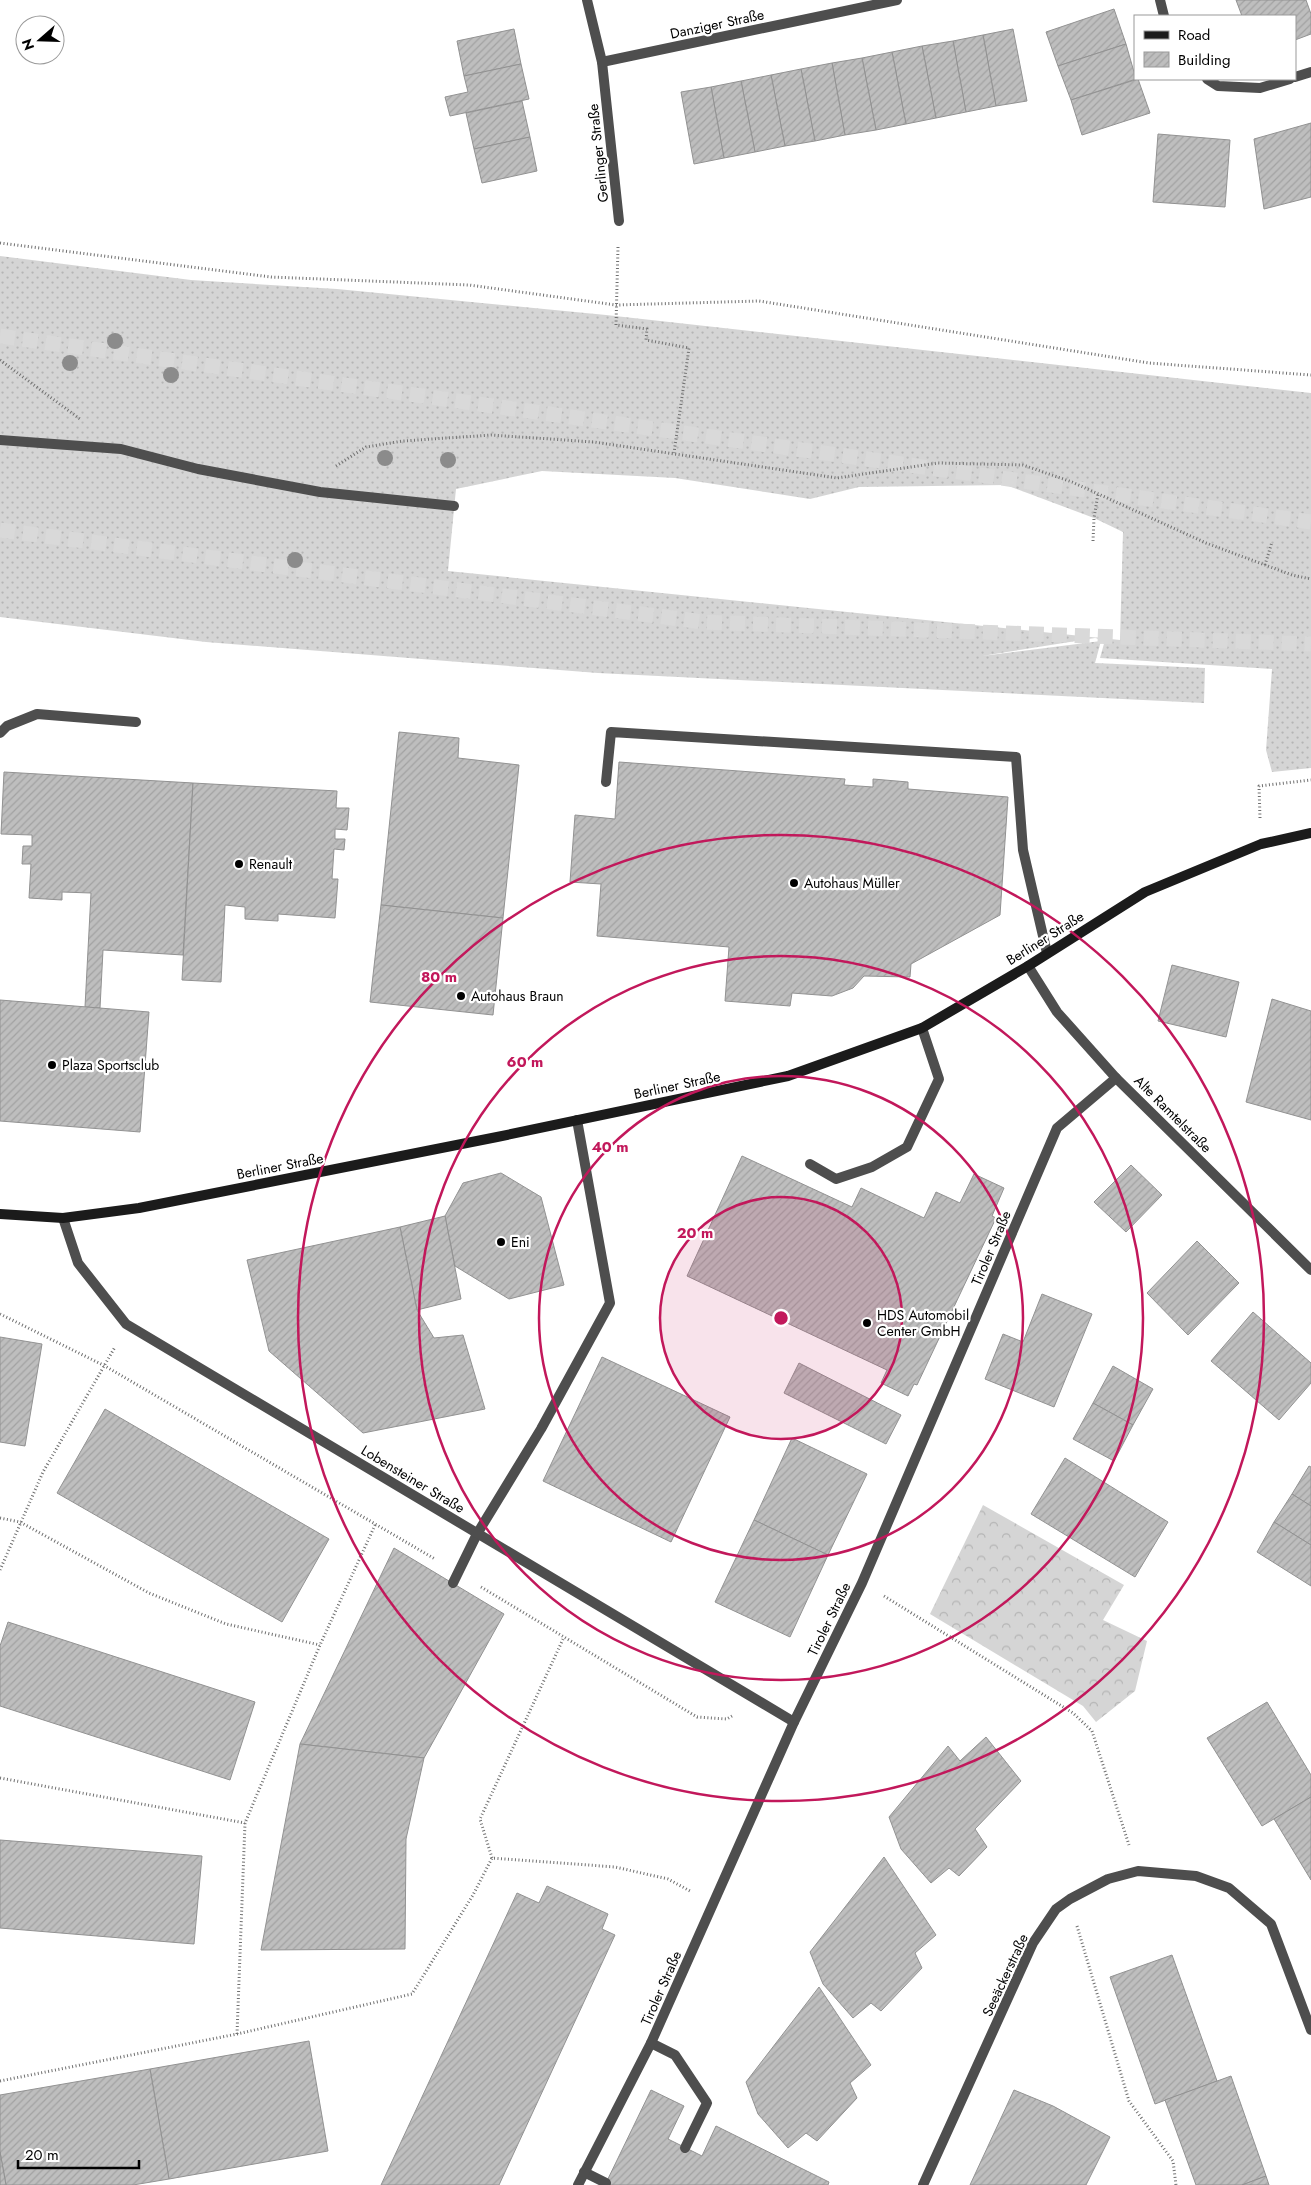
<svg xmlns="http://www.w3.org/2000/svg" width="1311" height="2185" viewBox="0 0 1311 2185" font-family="Jost,sans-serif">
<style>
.grass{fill:url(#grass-dots);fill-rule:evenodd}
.forest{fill:url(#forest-crowns)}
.building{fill:url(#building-hatch);stroke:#929292}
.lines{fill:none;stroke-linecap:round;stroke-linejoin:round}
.motorway-tunnel{stroke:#d9d9d9;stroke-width:15;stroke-dasharray:15 8;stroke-linecap:butt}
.path{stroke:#707070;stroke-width:3;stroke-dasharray:1 2.5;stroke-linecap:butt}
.service{stroke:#4e4e4e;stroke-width:10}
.minor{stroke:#4e4e4e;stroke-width:10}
.secondary{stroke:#1b1b1b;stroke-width:10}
.tree{fill:#8b8b8b}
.ring{fill:none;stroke:#c2185b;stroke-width:2.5}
.poi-dot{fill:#000;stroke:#fff;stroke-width:2}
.labels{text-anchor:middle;stroke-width:4.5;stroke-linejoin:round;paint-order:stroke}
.street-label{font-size:14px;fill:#000;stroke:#fff}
.poi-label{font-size:14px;fill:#000;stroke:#fff;text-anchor:start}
.centre{fill:#c2185b;stroke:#fff;stroke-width:2.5}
.ring-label{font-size:15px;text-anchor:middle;font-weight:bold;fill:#c2185b;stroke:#fff;stroke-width:4.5;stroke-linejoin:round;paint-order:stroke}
</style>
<defs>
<pattern id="grass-dots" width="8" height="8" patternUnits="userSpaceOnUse" patternTransform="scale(1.25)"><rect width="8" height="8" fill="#d5d5d5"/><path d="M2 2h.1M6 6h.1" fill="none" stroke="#b5b5b5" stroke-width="1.8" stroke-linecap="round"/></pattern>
<pattern id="forest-crowns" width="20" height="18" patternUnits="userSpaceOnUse" patternTransform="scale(1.25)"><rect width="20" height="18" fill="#d5d5d5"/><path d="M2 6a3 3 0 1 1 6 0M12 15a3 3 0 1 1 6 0" fill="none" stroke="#b5b5b5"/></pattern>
<pattern id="building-hatch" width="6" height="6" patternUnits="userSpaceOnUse" patternTransform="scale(1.25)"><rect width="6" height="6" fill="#bebebe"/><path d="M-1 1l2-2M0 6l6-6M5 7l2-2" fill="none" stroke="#a2a2a2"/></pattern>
</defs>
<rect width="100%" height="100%" fill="#fff"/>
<path class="grass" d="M0 256 191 280 337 289 606 315 1311 393V768L1272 772 1266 750 1272 669 1100 658 1105 640 1095 638 982 656 1101 641 1095 663 1205 668 1204 703 598 673 206 642 0 617ZM542 471 675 478 810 499 859 487 1006 485 1094 518 1123 532 1120 640 448 571 456 489Z"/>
<polygon class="forest" points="983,1505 1124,1585 1103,1620 1147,1641 1135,1691 1096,1722 1083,1706 930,1614"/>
<g class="building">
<polygon points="1236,0 1306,0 1311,14 1311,34 1295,40 1295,16 1242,16"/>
<polygon points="1114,9 1126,44 1058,66 1046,32"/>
<polygon points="514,29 521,64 464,76 457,41"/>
<polygon points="1013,29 1027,101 996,106 983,35"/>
<polygon points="983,35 996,106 966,112 953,41"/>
<polygon points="953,41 966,112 936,118 922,46"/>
<polygon points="1126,44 1136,79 1071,100 1058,66"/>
<polygon points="922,46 936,118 906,124 892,52"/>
<polygon points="892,52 906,124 876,130 862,58"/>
<polygon points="862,58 876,130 845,135 832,63"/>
<polygon points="832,63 845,135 815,141 801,69"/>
<polygon points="521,64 529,99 450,116 445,97 468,92 464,76"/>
<polygon points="801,69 815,141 785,146 771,75"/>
<polygon points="771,75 785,146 755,152 741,81"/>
<polygon points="1138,79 1150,113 1082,135 1071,100"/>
<polygon points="741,81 755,152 724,158 711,87"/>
<polygon points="711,87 724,158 694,164 681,92"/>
<polygon points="522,101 530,137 474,149 466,113"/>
<polygon points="1311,123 1311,197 1264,209 1254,139"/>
<polygon points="1158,134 1230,140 1225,207 1153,202"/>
<polygon points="530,137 537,171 482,183 474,149"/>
<polygon points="399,732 459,738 458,758 519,765 503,918 381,905"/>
<polygon points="619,762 845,779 844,785 873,787 873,779 908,782 908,789 1008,797 1000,915 911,964 910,977 864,976 853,988 832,996 792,993 790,1006 725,1001 729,947 597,936 601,884 570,882 575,815 615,819"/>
<polygon points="4,772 193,783 183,955 103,950 100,1008 85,1007 91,893 62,892 62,900 29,898 31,864 22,864 23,846 32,846 32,835 1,834"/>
<polygon points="193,783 337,791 336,808 349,808 347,830 335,829 335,839 345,839 344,850 334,849 332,879 338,879 335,918 278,914 278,921 245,919 245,907 225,905 221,982 182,980"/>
<polygon points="381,905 503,918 493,1015 370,1002"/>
<polygon points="1172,965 1239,982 1226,1037 1158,1021"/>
<polygon points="1272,999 1311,1011 1311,1120 1246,1102"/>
<polygon points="0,1000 149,1012 140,1132 0,1121"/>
<polygon points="742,1156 852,1207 861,1188 924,1218 936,1192 960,1203 974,1174 1004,1188 992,1216 996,1218 917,1385 914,1384 908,1396 881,1383 887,1370 687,1276"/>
<polygon points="1131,1165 1162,1195 1126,1232 1094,1202"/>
<polygon points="501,1173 541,1197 564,1285 509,1299 455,1266 445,1216 463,1183"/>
<polygon points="445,1216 461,1299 417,1310 400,1227"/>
<polygon points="400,1227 417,1310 434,1338 463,1335 485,1409 363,1433 269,1351 247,1260"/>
<polygon points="1197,1241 1239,1283 1188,1335 1147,1293"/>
<polygon points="1042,1294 1092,1314 1054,1407 985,1379 1003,1334 1023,1342"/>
<polygon points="1253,1312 1311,1363 1311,1383 1279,1420 1211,1361"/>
<polygon points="0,1337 42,1344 25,1446 0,1442"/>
<polygon points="602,1357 730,1417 671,1542 543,1481"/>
<polygon points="799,1363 901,1415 886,1444 784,1393"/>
<polygon points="1113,1366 1153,1389 1133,1425 1093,1403"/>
<polygon points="1093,1403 1133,1425 1114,1461 1073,1439"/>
<polygon points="105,1409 329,1539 282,1622 57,1493"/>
<polygon points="792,1438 867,1474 828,1555 754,1520"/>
<polygon points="1065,1458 1168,1522 1135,1577 1031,1514"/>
<polygon points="1309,1466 1311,1467 1311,1506 1292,1494"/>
<polygon points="1292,1494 1311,1506 1311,1545 1274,1522"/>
<polygon points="754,1520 828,1555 790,1637 715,1602"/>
<polygon points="1274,1522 1311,1545 1311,1586 1257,1552"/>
<polygon points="394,1548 504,1614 424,1758 300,1744"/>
<polygon points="8,1622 255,1702 230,1780 0,1706 0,1646"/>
<polygon points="1267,1702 1311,1775 1311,1797 1262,1826 1207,1738"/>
<polygon points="986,1737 1021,1781 975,1829 987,1847 959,1876 949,1868 931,1883 901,1849 889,1817 948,1746 960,1761"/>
<polygon points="300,1744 424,1758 406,1839 405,1949 261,1950"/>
<polygon points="1311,1797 1311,1880 1274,1819"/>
<polygon points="0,1840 202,1856 194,1944 0,1928"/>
<polygon points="884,1857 936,1935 915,1953 922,1968 881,2011 871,2003 853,2018 823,1984 810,1952"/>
<polygon points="547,1886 608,1914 602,1929 615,1935 499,2185 381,2185 517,1893 539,1903"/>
<polygon points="1172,1955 1217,2081 1155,2104 1110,1977"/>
<polygon points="819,1987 871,2065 850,2083 857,2098 817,2141 806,2133 788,2148 758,2114 746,2082"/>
<polygon points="309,2041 328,2151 169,2179 150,2069"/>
<polygon points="150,2069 169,2179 133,2185 6,2185 0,2152 0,2095"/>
<polygon points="1231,2076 1266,2176 1242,2185 1196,2185 1165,2100"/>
<polygon points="651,2090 684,2106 668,2139 702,2156 716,2126 829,2182 828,2185 605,2185"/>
<polygon points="1014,2090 1053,2106 1110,2137 1086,2185 970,2185"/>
<polygon points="0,2152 6,2185 0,2185"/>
<polygon points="1266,2176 1269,2185 1242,2185"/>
</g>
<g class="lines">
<g class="motorway-tunnel">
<polyline points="0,336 1311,522"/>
<polyline points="0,530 703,622 1311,644"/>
</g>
<g class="path">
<polyline points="0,243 271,277 469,285 616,305 759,301 1149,363 1311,375"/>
<polyline points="618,247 616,325 647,329 646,340 689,348 674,453"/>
<polyline points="0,360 80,419"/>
<polyline points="336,466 366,447 403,441 491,435 594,442 837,478 938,463 1023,465 1072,482 1206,543 1292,575 1311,579"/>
<polyline points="1093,541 1094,518 1098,494"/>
<polyline points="1265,565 1272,542"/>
<polyline points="1260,818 1259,786 1311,780"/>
<polyline points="0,1314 105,1366 435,1559"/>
<polyline points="0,1518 20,1522 149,1593 226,1624 320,1645"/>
<polyline points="0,1570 43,1472 115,1347"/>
<polyline points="481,1587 697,1717 727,1719 732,1716"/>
<polyline points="884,1596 1073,1713 1092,1731 1129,1845"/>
<polyline points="0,1778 245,1823"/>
<polyline points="492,1858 480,1819 564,1637"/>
<polyline points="1077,1926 1129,2101 1173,2161 1176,2185"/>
<polyline points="237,2034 245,1823 320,1645 376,1523"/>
<polyline points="0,2081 237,2034 412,1994 473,1895 492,1858 615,1867 668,1879 690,1891"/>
</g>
<g class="service">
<polyline points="0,440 121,449 198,469 320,492 454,506"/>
<polyline points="0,733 7,726 37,714 136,722"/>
<polyline points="606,782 611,732 1016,757 1023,850 1047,953"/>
<polyline points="810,1164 836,1179 872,1167 907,1147 939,1079 922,1028"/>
<polyline points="453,1583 477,1534 541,1429 610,1303 577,1120"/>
<polyline points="651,2043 675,2055 707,2103 685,2148"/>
<polyline points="584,2172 606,2183"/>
</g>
<g class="minor">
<polyline points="587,0 602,62 619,221"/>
<polyline points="1160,0 1164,16"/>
<polyline points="602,62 897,0"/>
<polyline points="1295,77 1311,72"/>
<polyline points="1207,79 1218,86 1260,88 1290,79"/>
<polyline points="1028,966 1057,1012 1116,1078 1311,1270"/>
<polyline points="63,1218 78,1263 126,1324 794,1722"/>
<polyline points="578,2185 651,2043 794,1722 862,1583 1057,1128 1116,1078"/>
<polyline points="923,2185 1033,1943 1056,1909 1070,1899 1108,1879 1138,1871 1196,1876 1229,1888 1271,1924 1311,2030"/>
</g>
<polyline class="secondary" points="0,1214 63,1218 139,1208 497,1137 788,1076 922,1028 1028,966 1145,892 1261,844 1311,833"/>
</g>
<g class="tree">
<circle cx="115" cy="341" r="8"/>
<circle cx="70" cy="363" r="8"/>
<circle cx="171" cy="375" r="8"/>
<circle cx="385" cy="458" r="8"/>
<circle cx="448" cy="460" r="8"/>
<circle cx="295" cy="560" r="8"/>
</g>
<circle cx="781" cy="1318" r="121" fill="#c2185b" fill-opacity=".12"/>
<g class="ring">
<circle cx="781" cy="1318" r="121"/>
<circle cx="781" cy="1318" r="242"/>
<circle cx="781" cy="1318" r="362"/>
<circle cx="781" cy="1318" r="483"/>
</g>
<g class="poi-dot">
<circle cx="239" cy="864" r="5"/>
<circle cx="794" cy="883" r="5"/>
<circle cx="461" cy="996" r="5"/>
<circle cx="52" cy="1065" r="5"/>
<circle cx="501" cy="1242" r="5"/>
<circle cx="867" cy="1323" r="5"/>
</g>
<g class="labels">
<g class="street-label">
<text transform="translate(717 24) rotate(-12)" y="5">Danziger Straße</text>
<text transform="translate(598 153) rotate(-96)" y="5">Gerlinger Straße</text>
<text transform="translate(1045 938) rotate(-32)" y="5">Berliner Straße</text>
<text transform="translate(677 1085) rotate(-12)" y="5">Berliner Straße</text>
<text transform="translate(1173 1114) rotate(45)" y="5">Alte Ramtelstraße</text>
<text transform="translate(280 1166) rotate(-11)" y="5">Berliner Straße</text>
<text transform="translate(991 1248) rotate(-67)" y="5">Tiroler Straße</text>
<text transform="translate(413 1479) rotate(31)" y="5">Lobensteiner Straße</text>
<text transform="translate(829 1619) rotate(-64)" y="5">Tiroler Straße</text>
<text transform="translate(1005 1975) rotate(-65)" y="5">Seeäckerstraße</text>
<text transform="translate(661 1988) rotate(-66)" y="5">Tiroler Straße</text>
</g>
<g class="poi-label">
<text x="249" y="869">Renault</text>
<text x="804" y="888">Autohaus Müller</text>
<text x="471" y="1001">Autohaus Braun</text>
<text x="62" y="1070">Plaza Sportsclub</text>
<text x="511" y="1247">Eni</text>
<text x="877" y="1320">HDS Automobil<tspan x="877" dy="16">Center GmbH</tspan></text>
</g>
</g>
<circle cx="781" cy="1318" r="8" class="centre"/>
<g class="ring-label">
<text x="439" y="982">80 m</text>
<text x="525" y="1067">60 m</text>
<text x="610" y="1152">40 m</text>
<text x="695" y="1238">20 m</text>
</g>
<rect x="1134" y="15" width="162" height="65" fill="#ffffff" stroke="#999999"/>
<rect x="1144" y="31" width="25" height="8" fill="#1b1b1b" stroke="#999999"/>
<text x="1178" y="40" font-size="15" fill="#000000">Road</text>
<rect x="1144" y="52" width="25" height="15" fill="url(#building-hatch)" stroke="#999999"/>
<text x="1178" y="65" font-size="15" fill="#000000">Building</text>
<g transform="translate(40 40) rotate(250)"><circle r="24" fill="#ffffff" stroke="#999999"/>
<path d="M0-4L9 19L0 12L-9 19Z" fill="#000000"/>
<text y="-8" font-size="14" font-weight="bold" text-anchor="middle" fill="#000000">N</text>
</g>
<path d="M18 2160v8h121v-8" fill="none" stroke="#000000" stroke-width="2.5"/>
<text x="25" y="2160" font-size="15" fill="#000000" stroke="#ffffff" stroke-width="4" paint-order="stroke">20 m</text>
</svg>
